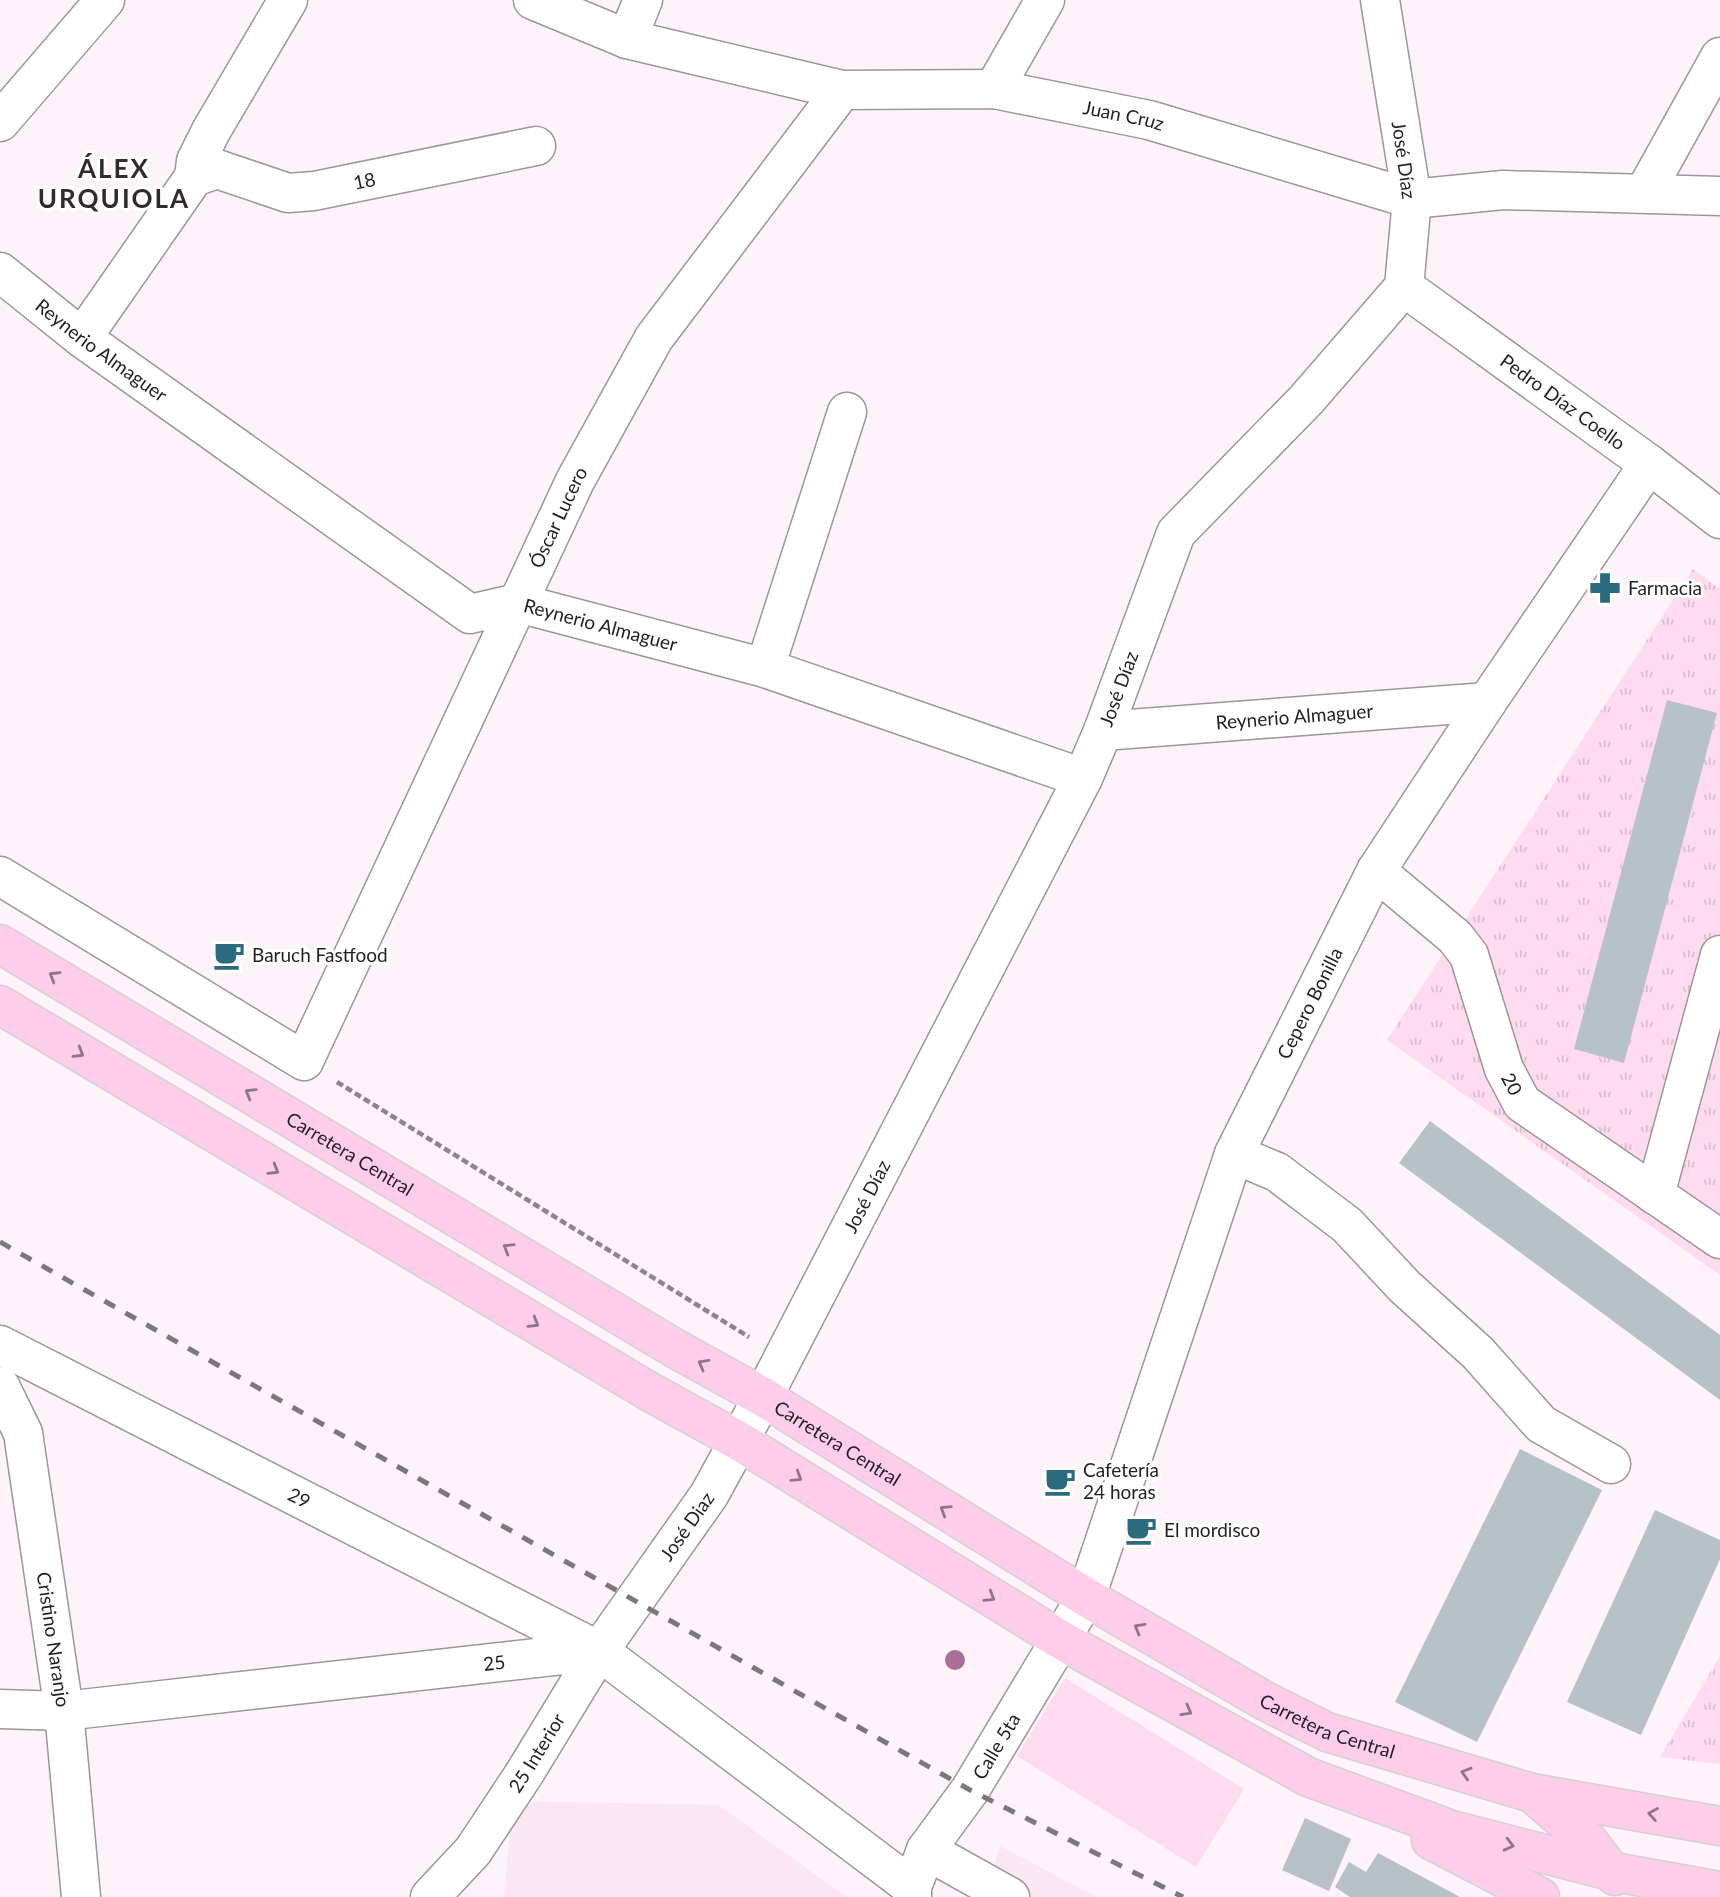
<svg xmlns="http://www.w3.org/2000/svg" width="1720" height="1897" viewBox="0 0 1720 1897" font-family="Lato,sans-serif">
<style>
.built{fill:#fae7f2}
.grass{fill:url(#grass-tufts)}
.garden{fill:#ffdbef}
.building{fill:#b6c2c6}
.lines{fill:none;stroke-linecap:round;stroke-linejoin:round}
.minor-casing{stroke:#9f959a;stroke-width:41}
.major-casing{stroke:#d3d2d3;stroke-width:41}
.path{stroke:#8d8589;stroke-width:4.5;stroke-dasharray:7 3.5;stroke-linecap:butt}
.minor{stroke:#fff;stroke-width:38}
.major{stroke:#fdcde9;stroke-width:38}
.rail{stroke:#7d767a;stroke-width:5;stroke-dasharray:12 12;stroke-linecap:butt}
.tree{fill:#aa6e99}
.oneway{stroke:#907685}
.labels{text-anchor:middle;stroke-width:6;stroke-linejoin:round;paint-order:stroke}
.street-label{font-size:19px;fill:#231f21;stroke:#fff}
.poi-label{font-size:19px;fill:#231f21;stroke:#fff;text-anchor:start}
.district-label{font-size:26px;font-weight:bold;letter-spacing:2px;fill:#322a2e;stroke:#fff}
</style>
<defs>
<pattern id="grass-tufts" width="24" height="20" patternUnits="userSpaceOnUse" patternTransform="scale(1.75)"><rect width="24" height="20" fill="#ffdbef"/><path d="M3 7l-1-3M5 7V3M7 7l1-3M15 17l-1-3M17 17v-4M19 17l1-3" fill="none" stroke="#dabccd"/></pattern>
</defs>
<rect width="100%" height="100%" fill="#fef3f9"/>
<g class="built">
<polygon points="513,1801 718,1805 847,1897 504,1897"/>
<polygon points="1000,1846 1097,1897 985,1897"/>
</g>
<g class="grass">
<polygon points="1693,569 1720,589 1720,1275 1387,1040"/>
<polygon points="1720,1656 1720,1764 1660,1757"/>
</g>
<polygon class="garden" points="1065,1678 1244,1789 1196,1867 1017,1756"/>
<g class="building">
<polygon points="1667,700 1717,713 1624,1063 1574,1049"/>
<polygon points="1430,1121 1720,1335 1720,1400 1399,1163"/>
<polygon points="1520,1449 1602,1490 1477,1742 1395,1702"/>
<polygon points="1655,1510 1720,1540 1720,1559 1641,1735 1567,1702"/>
<polygon points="1305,1818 1351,1839 1329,1891 1282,1870"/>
<polygon points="1378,1853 1460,1897 1350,1897 1335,1887 1349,1862 1366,1872"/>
</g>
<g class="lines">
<defs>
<g id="minor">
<path id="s1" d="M533 0 627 39 842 90 994 89 1149 120 1412 199 1503 190 1720 196"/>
<polyline points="627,39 643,0"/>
<polyline points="994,89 1045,0"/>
<polyline points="0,122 105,0"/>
<polyline points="194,177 196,161 211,131 288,0"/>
<polyline points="1645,192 1720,57"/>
<path id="s2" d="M0 272 82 338 470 614 518 603 765 668 1083 778"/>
<path id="s3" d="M1404 287 1649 464 1720 519"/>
<path id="s4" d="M82 338 194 177 217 169 288 193 314 191 536 146"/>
<polyline points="765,668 847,412"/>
<path id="s5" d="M1103 731 1487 702"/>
<path id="s6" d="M1376 871 1455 937 1469 955 1504 1069 1522 1103 1720 1239"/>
<path id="s7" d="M0 876 304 1061 575 481 654 338 842 90"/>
<polyline points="1234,1154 1277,1172 1347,1225 1405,1287 1478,1353 1541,1424 1611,1464"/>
<polyline points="1655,1195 1720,955"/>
<path id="s8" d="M0 1345 599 1651 912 1887"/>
<path id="s9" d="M0 1386 23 1433 64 1711 81 1897"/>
<path id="s10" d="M0 1709 64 1711 599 1651"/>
<polyline points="926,1850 1010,1897"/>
<path id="s11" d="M430 1897 473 1851 524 1774 599 1651 709 1495 763 1397 1083 778 1103 731 1176 533 1306 400 1404 287 1412 199 1380 0"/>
<path id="s12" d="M912 1897V1887L926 1850 970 1790 1086 1597 1234 1154 1376 871 1487 702 1649 464"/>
</g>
<g id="major">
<path id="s13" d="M0 944 676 1349 763 1397 1086 1597 1265 1701 1327 1732 1532 1793 1720 1826"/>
<polyline points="0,1005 650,1392 739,1441 1061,1640 1308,1777 1452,1830 1614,1872 1720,1891"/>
<polyline points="1532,1793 1588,1841 1615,1876"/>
<polyline points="1431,1840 1540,1897"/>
</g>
</defs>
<use href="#minor" class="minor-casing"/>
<use href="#major" class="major-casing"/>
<polyline class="path" points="337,1082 749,1337"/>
<use href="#minor" class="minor"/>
<use href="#major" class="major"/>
<polyline class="rail" points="0,1242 970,1790 1183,1897"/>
</g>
<circle class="tree" cx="955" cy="1660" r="10"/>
<defs><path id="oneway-chevron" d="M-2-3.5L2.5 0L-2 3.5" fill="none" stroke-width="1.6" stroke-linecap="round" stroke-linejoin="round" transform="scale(1.75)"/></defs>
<g class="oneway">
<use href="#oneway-chevron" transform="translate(54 976) rotate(-149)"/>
<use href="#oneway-chevron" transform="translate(79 1053) rotate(31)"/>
<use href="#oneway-chevron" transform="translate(250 1093) rotate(-149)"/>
<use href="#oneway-chevron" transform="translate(274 1170) rotate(31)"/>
<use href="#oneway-chevron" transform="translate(508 1248) rotate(-149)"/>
<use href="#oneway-chevron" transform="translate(534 1323) rotate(31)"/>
<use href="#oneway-chevron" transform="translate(703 1364) rotate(-151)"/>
<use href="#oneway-chevron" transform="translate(797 1477) rotate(32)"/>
<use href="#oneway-chevron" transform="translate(945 1510) rotate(-148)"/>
<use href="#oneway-chevron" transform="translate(990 1597) rotate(32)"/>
<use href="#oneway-chevron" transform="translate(1139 1628) rotate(-150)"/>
<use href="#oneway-chevron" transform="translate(1187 1711) rotate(29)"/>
<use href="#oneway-chevron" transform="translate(1466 1773) rotate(-163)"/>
<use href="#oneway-chevron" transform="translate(1653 1814) rotate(-170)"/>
<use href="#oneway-chevron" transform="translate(1509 1845) rotate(14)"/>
</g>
<defs>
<symbol id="pharmacy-bare" viewBox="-9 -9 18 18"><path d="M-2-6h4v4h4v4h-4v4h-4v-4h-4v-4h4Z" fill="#2a6b7e" stroke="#fff" stroke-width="2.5" paint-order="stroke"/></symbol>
<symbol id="cafe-bare" viewBox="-9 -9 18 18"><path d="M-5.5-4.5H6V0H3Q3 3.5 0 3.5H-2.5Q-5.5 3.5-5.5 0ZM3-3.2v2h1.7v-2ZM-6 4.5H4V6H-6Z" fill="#2a6b7e" stroke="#fff" stroke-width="2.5" paint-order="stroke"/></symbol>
</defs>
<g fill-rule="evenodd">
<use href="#pharmacy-bare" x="1583" y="566" width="44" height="44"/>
<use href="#cafe-bare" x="207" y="933" width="44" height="44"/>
<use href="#cafe-bare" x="1038" y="1459" width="44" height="44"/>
<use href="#cafe-bare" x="1119" y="1508" width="44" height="44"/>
</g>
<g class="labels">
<g class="street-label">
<text dy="7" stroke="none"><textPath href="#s1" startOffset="607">Juan Cruz</textPath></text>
<text transform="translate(1404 160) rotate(82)" y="7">José Díaz</text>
<text dy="7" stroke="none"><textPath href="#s4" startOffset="373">18</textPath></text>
<text dy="7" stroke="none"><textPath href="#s2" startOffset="128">Reynerio Almaguer</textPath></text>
<text dy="7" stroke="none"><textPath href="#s3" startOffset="196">Pedro Díaz Coello</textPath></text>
<text dy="7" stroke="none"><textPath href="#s7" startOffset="956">Óscar Lucero</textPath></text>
<text dy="7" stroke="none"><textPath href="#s2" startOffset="716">Reynerio Almaguer</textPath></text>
<text dy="7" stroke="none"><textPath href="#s11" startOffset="1395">José Díaz</textPath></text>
<text dy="7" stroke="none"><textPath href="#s5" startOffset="192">Reynerio Almaguer</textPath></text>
<text dy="7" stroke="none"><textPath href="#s12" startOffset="985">Cepero Bonilla</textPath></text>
<text dy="7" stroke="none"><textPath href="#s6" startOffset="262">20</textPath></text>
<text dy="7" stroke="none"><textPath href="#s13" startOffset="408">Carretera Central</textPath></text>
<text dy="7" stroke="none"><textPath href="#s11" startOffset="828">José Díaz</textPath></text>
<text dy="7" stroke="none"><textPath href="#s13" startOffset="975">Carretera Central</textPath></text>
<text dy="7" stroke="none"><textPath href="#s8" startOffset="336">29</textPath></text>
<text dy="7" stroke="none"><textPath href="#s11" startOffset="452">José Diaz</textPath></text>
<text dy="7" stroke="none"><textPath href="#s9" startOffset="261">Cristino Naranjo</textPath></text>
<text dy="7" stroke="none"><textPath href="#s10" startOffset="497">25</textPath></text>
<text dy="7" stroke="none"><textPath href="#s13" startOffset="1542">Carretera Central</textPath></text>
<text dy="7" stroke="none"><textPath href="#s12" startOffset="175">Calle 5ta</textPath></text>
<text dy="7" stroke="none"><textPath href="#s11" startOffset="180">25 Interior</textPath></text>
</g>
<g class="poi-label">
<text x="1628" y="595">Farmacia</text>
<text x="252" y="962">Baruch Fastfood</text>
<text x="1083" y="1477">Cafetería<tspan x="1083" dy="22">24 horas</tspan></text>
<text x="1164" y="1537">El mordisco</text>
</g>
<g class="district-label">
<text x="114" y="178">ÁLEX<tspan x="114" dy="30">URQUIOLA</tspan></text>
</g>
</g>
</svg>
